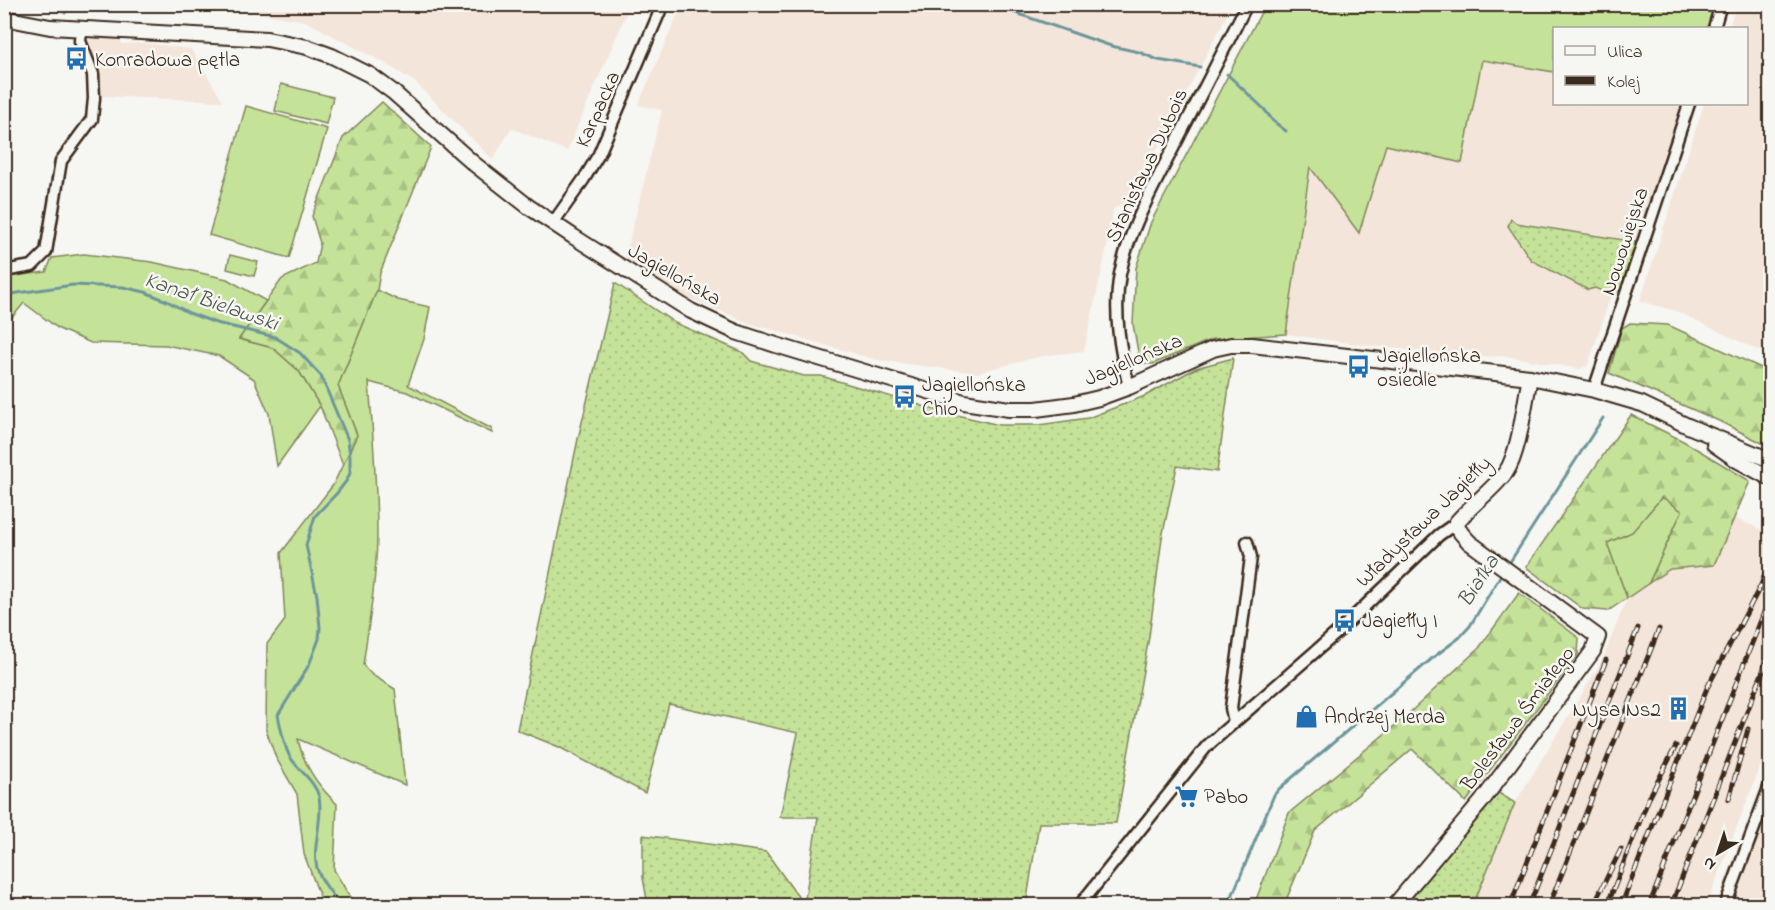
<svg xmlns="http://www.w3.org/2000/svg" width="1775" height="910" viewBox="0 0 1775 910" font-family="'Indie Flower',sans-serif">
<style>
.built{fill:#f4e5db}
.grass{fill:#c5e299;stroke:#80865c;stroke-width:1.5}
.forest{fill:url(#forest-firs);stroke:#80865c;stroke-width:1.5}
.garden{fill:url(#garden-dots);stroke:#80865c;stroke-width:1.5}
.lines{fill:none;stroke-linecap:round;stroke-linejoin:round}
.stream{stroke:#6d969a;stroke-width:3}
.street-casing{stroke:#3b2a1e;stroke-width:15}
.secondary-casing{stroke:#3b2a1e;stroke-width:18}
.street{stroke:#f6f6f2;stroke-width:10}
.secondary{stroke:#f6f6f2;stroke-width:14}
.rail-casing{stroke:#3b2a1e;stroke-width:5}
.rail{stroke:#f6f6f2;stroke-width:3;stroke-dasharray:9;stroke-linecap:butt}
.labels{text-anchor:middle;stroke-width:5;stroke-linejoin:round;paint-order:stroke}
.poi-label{font-size:21px;fill:#3b2a1e;stroke:#f6f6f2;text-anchor:start}
.street-label{font-size:21px;fill:#3b2a1e;stroke:#f6f6f2}
.water-label{font-size:22px;font-style:italic;fill:#505752;stroke:#f6f6f2}
</style>
<defs>
<pattern id="forest-firs" width="22" height="20" patternUnits="userSpaceOnUse" patternTransform="scale(1.5)"><rect width="22" height="20" fill="#c5e299"/><path d="M5 1l3.5 6h-7zM16 11l3.5 6h-7z" fill="#aac283"/></pattern>
<pattern id="garden-dots" width="8" height="8" patternUnits="userSpaceOnUse" patternTransform="scale(1.5)"><rect width="8" height="8" fill="#c5e299"/><path d="M2 2h.1M6 6h.1" fill="none" stroke="#aac283" stroke-width="1.8" stroke-linecap="round"/></pattern>
</defs>
<rect width="100%" height="100%" fill="#f6f6f2"/>
<filter id="ink" filterUnits="userSpaceOnUse"><feTurbulence type="fractalNoise" baseFrequency=".0167" numOctaves="2"/><feDisplacementMap in="SourceGraphic" scale="12" xChannelSelector="R" yChannelSelector="G"/><feConvolveMatrix kernelMatrix="1 2 1 2 8 2 1 2 1" color-interpolation-filters="sRGB"/></filter>
<g filter="url(#ink)">
<g class="built">
<polygon points="234,4 630,4 630,5 567,151 511,128 493,160 415,82 386,64 305,21 233,9"/>
<polygon points="682,5 682,4 1232,5 1131,200 1113,209 1110,233 1084,351 1042,356 976,373 877,360 749,323 679,294 625,258 662,110 638,105"/>
<polygon points="1736,5 1770,5 1770,356 1676,311 1640,301 1704,104 1746,104 1746,28 1729,28"/>
<polygon points="87,35 121,36 121,44 144,43 191,49 223,101 100,96 97,71 88,50"/>
<polygon points="1482,60 1554,72 1554,104 1683,104 1637,242 1516,223 1512,219 1508,226 1531,260 1546,269 1611,295 1588,365 1580,369 1507,356 1477,357 1371,346 1286,334 1310,166 1359,232 1386,145 1462,163"/>
<polygon points="1734,518 1770,533 1770,741 1707,905 1473,906 1515,803 1602,661 1627,598 1670,569 1714,564"/>
<polygon points="1770,761 1770,905 1716,905"/>
</g>
<g class="grass">
<polygon points="1265,5 1265,4 1715,5 1707,28 1554,28 1554,72 1482,60 1462,163 1386,145 1359,233 1310,167 1286,334 1213,339 1153,364 1140,363 1133,324 1136,268 1151,222"/>
<polygon points="281,84 333,97 326,124 275,111"/>
<polygon points="246,106 327,129 289,258 209,235"/>
<polygon points="84,254 152,262 227,279 266,301 239,339 273,348 299,371 320,406 277,466 269,414 254,379 219,356 166,345 91,343 59,329 24,303 5,326 5,277 46,272 52,258"/>
<polygon points="230,255 258,262 254,276 227,269"/>
<path d="M377 290 398 300 430 307 424 339 408 385 492 429V433L407 392 369 382C373 434 377 486 377 538 376 581 369 623 363 665L372 675 395 689 405 785 298 739C303 764 319 787 337 804L334 870 355 905H323L304 854 297 794 276 758 266 730 267 644 285 620 281 553 333 485 357 435 338 386Z"/>
<polygon points="1662,497 1682,511 1649,583 1627,598 1607,543 1632,532"/>
</g>
<g class="forest">
<polygon points="382,102 431,147 380,273 377,290 338,386 357,435 343,465 320,406 299,371 273,348 239,339 282,279 316,263 320,243 312,216 343,138"/>
<polygon points="1630,323 1668,325 1770,372 1770,447 1719,421 1609,373 1622,328"/>
<polygon points="1631,415 1685,442 1750,481 1714,565 1670,569 1649,583 1682,511 1662,497 1632,532 1607,543 1627,598 1608,611 1583,609 1526,567"/>
<polygon points="1519,593 1579,638 1578,654 1466,802 1412,749 1315,831 1284,905 1254,905 1289,813 1405,717 1479,648"/>
</g>
<g class="garden">
<polygon points="1511,219 1516,223 1637,242 1623,288 1611,295 1595,288 1588,290 1531,260 1508,226"/>
<polygon points="615,283 675,323 742,352 751,361 804,376 821,376 936,410 999,425 1039,425 1088,418 1145,396 1196,368 1233,358 1217,472 1177,466 1162,538 1149,637 1116,823 1039,823 1026,905 648,905 643,878 643,835 766,852 804,905 818,817 780,817 798,733 669,704 645,793 559,747 517,730 578,439"/>
<polygon points="1497,792 1515,803 1473,905 1405,906"/>
</g>
<g class="lines">
<g class="stream">
<polyline points="990,4 1111,46 1139,52 1158,60 1200,67"/>
<polyline points="65,13 71,4"/>
<polyline points="1227,74 1264,109 1273,121 1286,131"/>
<path d="M4 295 73 285 123 287 145 292 167 301 189 313 216 323 275 337 300 353 321 376 348 440 350 456V473L347 480 337 493 315 516 306 545 317 596 320 628 319 639 309 665 278 715C281 728 283 743 289 755 297 770 315 780 319 797 324 820 310 850 318 871 322 883 333 895 341 906"/>
<polyline points="1508,565 1603,418"/>
<polyline points="1228,906 1274,795 1280,788 1435,656 1459,638 1470,626 1502,573"/>
</g>
<defs>
<g id="street">
<polyline points="1714,28 1721,4"/>
<polyline points="553,223 584,179 599,154 663,4"/>
<polyline points="4,271 32,266 46,252 61,161 92,119 94,98 93,74 80,41 81,29"/>
<path d="M1129 387C1120 350 1113 312 1120 274 1128 233 1149 196 1167 160 1194 108 1221 56 1247 4"/>
<polyline points="1594,390 1689,104"/>
<polyline points="1234,722 1231,708 1251,557 1247,542"/>
<polyline points="1079,906 1207,746 1340,630 1439,535 1456,523"/>
<polyline points="1725,906 1770,785"/>
</g>
<g id="secondary">
<polyline points="4,18 50,27 267,39 307,47 332,56 370,75 393,92 473,163 529,207 574,237 691,311 736,332 776,345 964,402 1009,409 1036,409 1074,404 1099,398 1129,387 1213,349 1231,345 1252,345 1530,377 1594,390 1642,404 1688,426 1770,460"/>
<polyline points="1714,444 1737,460 1770,478"/>
<path d="M1394 906 1482 801 1593 651 1598 637 1469 542 1461 533 1456 523C1471 505 1492 491 1506 472 1519 454 1525 401 1530 377"/>
</g>
</defs>
<use href="#street" class="street-casing"/>
<use href="#secondary" class="secondary-casing"/>
<use href="#street" class="street"/>
<use href="#secondary" class="secondary"/>
<defs>
<g id="rail">
<polyline points="1729,799 1748,729"/>
<polyline points="1510,906 1606,660"/>
<polyline points="1529,906 1638,628"/>
<polyline points="1549,906 1659,629"/>
<polyline points="1593,906 1621,849"/>
<polyline points="1607,906 1648,800 1676,746"/>
<polyline points="1621,906 1707,688 1761,585 1770,560"/>
<polyline points="1649,906 1770,597"/>
<polyline points="1671,906 1770,653"/>
</g>
</defs>
<use href="#rail" class="rail-casing"/>
<use href="#rail" class="rail"/>
</g>
</g>
<defs>
<symbol id="bus-bare" viewBox="-9 -9 18 18"><path d="M-5-6H5V4H4V6H2V4H-2V6H-4V4H-5ZM-3.5-4V0h7V-4ZM-3.5 1.2v1.5H-2V1.2ZM2 1.2v1.5H3.5V1.2Z" fill="#1f6fb2" stroke="#f6f6f2" stroke-width="2.5" paint-order="stroke"/></symbol>
<symbol id="building-bare" viewBox="-9 -9 18 18"><path d="M-4-6H4V6H1V3H-1V6H-4ZM-2.5-4.3h1.7v1.8h-1.7ZM.8-4.3h1.7v1.8H.8ZM-2.5-1h1.7V.8h-1.7ZM.8-1h1.7V.8H.8Z" fill="#1f6fb2" stroke="#f6f6f2" stroke-width="2.5" paint-order="stroke"/></symbol>
<symbol id="shop-bare" viewBox="-9 -9 18 18"><path d="M-5-2.5h2.3a2.7 3.5 0 0 1 5.4 0H5L5.5 6h-11ZM-1.5-2.5h3a1.5 2.3 0 0 0-3 0Z" fill="#1f6fb2" stroke="#f6f6f2" stroke-width="2.5" paint-order="stroke"/></symbol>
<symbol id="supermarket-bare" viewBox="-9 -9 18 18"><path d="M-6-5.5h2.5l.6 2H6L4.5 2H-2.5L-4.4-4H-6ZM-1.5 3.2a1.3 1.3 0 1 0 .1 0ZM3 3.2a1.3 1.3 0 1 0 .1 0Z" fill="#1f6fb2" stroke="#f6f6f2" stroke-width="2.5" paint-order="stroke"/></symbol>
</defs>
<g fill-rule="evenodd">
<use href="#bus-bare" x="60" y="42" width="33" height="33"/>
<use href="#bus-bare" x="1342" y="350" width="33" height="33"/>
<use href="#bus-bare" x="888" y="380" width="33" height="33"/>
<use href="#bus-bare" x="1328" y="604" width="33" height="33"/>
<use href="#building-bare" x="1662" y="692" width="33" height="33"/>
<use href="#shop-bare" x="1290" y="700" width="33" height="33"/>
<use href="#supermarket-bare" x="1170" y="780" width="33" height="33"/>
</g>
<g class="labels">
<g class="poi-label">
<text x="95" y="66">Konradowa pętla</text>
<text x="1377" y="362">Jagiellońska<tspan x="1377" dy="24">osiedle</tspan></text>
<text x="922" y="391">Jagiellońska<tspan x="922" dy="24">Chio</tspan></text>
<text x="1362" y="627">Jagiełły I</text>
<text x="1661" y="716" text-anchor="end">Nysa Ns2</text>
<text x="1324" y="723">Andrzej Merda</text>
<text x="1204" y="803">Pabo</text>
</g>
<g class="street-label">
<text transform="translate(597 109) rotate(-66)" y="7">Karpacka</text>
<text transform="translate(1146 165) rotate(-65)" y="7">Stanisława Dubois</text>
<text transform="translate(1624 241) rotate(-72)" y="7">Nowowiejska</text>
<text transform="translate(675 274) rotate(30)" y="7">Jagiellońska</text>
<text transform="translate(1133 359) rotate(-23)" y="7">Jagiellońska</text>
<text transform="translate(1423 521) rotate(-44)" y="7">Władysława Jagiełły</text>
<text transform="translate(1517 718) rotate(-53)" y="7">Bolesława Śmiałego</text>
</g>
<g class="water-label">
<text transform="translate(212 300) rotate(19)" y="8">Kanał Bielawski</text>
<text transform="translate(1477 580) rotate(-57)" y="8">Białka</text>
</g>
</g>
<rect width="1775" height="910" fill="none" stroke="#f6f6f2" stroke-width="24"/>
<rect x="12" y="12" width="1751" height="886" fill="none" stroke="#3b2a1e" stroke-width="2" filter="url(#ink)"/>
<rect x="1553" y="27" width="195" height="78" fill="#f6f6f2" stroke="#aba49d" stroke-width="1.5"/>
<rect x="1565" y="46" width="30" height="9" fill="#f6f6f2" stroke="#aba49d" stroke-width="1.5"/>
<text x="1607" y="57" font-size="18" fill="#3b2a1e">Ulica</text>
<rect x="1565" y="76" width="30" height="9" fill="#3b2a1e" stroke="#aba49d" stroke-width="1.5"/>
<text x="1607" y="87" font-size="18" fill="#3b2a1e">Kolej</text>
<g transform="translate(1718 853) rotate(219)" stroke="#f6f6f2" stroke-width="4.5" paint-order="stroke">
<path d="M0-4.5L10 22L0 15L-10 22Z" fill="#3b2a1e"/>
<text y="-9" font-size="16" font-weight="bold" text-anchor="middle" fill="#3b2a1e">N</text>
</g>
</svg>
